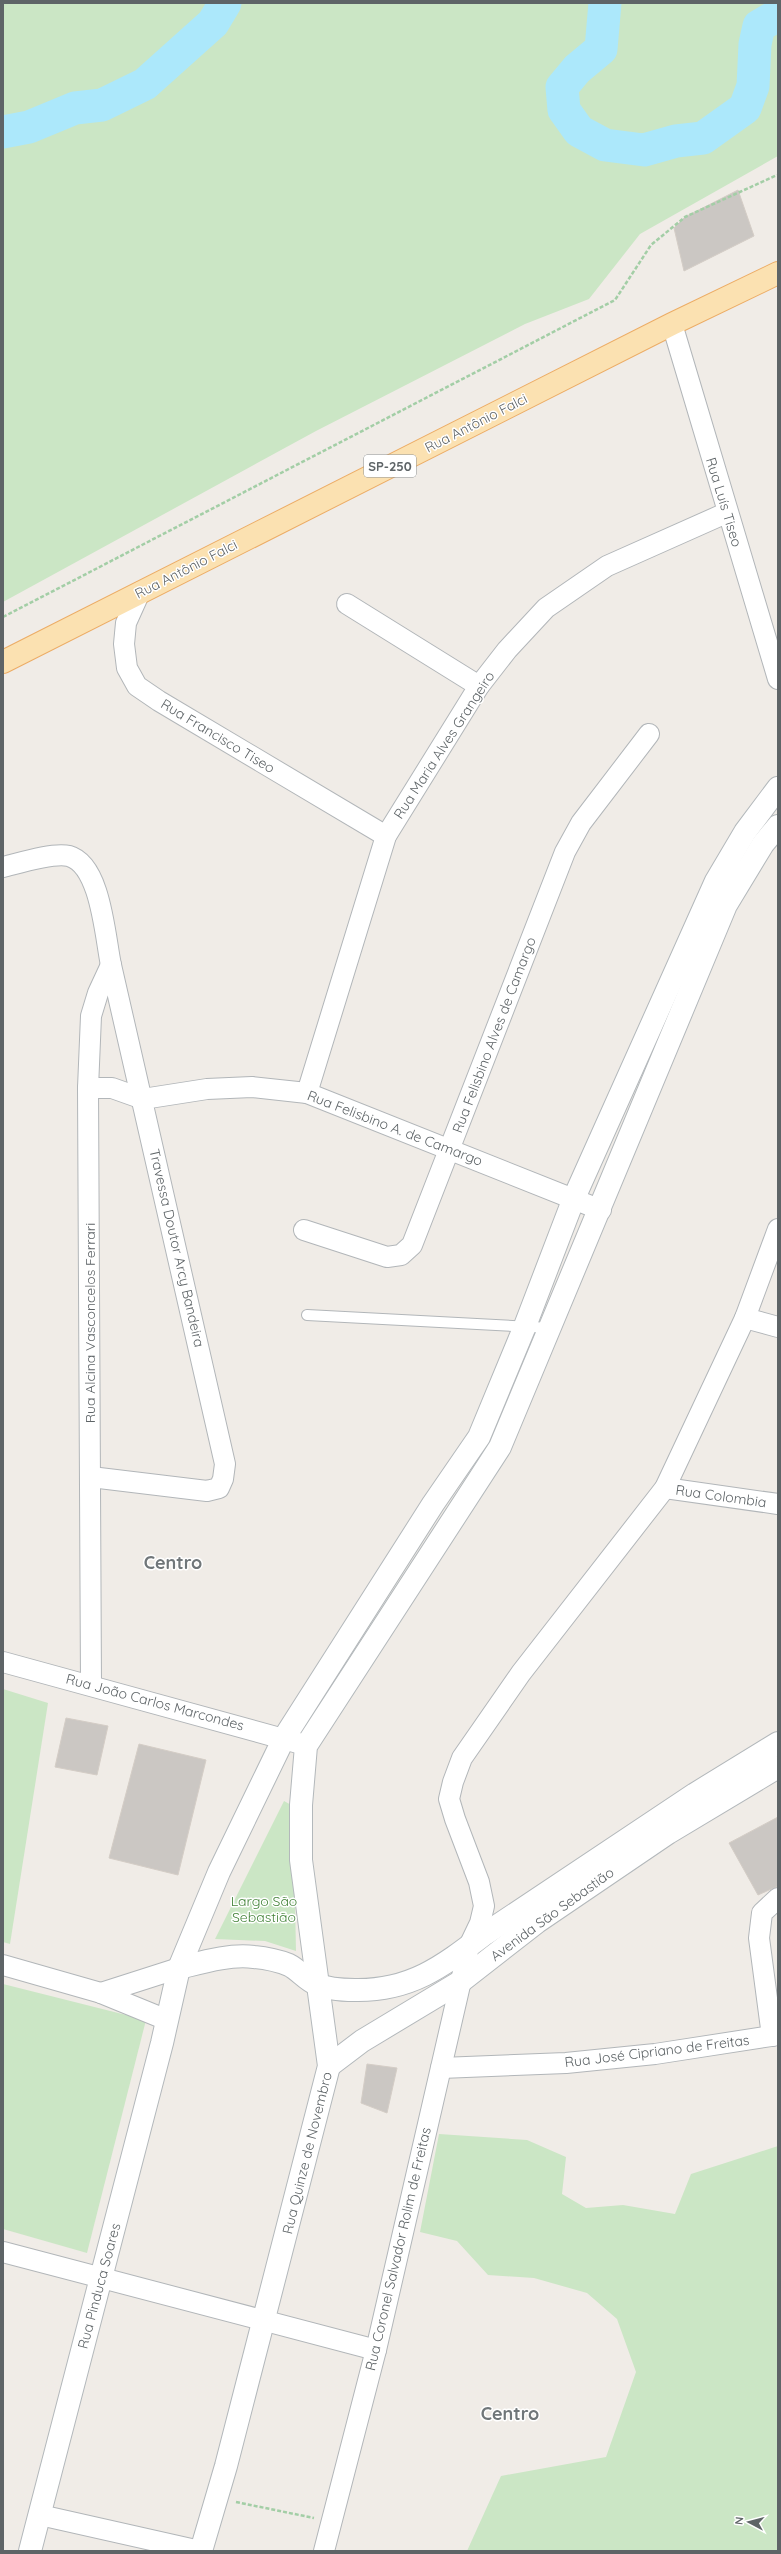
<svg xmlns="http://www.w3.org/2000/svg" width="781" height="2554" viewBox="0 0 781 2554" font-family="Quicksand,sans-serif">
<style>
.green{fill:#cbe6c5}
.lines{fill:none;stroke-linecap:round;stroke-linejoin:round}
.river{stroke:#ace8fb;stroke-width:33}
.building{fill:#cbc7c3;stroke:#d4cdc6}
.lane-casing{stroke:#b2b6b9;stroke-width:12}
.street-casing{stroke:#b2b6b9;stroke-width:22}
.secondary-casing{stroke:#b3b8bb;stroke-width:24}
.primary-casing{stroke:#ecac65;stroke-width:24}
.path{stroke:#a3cea6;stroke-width:2.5;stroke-dasharray:4 2;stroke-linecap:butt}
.lane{stroke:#fff;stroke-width:10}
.street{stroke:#fff;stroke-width:20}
.secondary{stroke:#fff;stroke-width:22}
.primary{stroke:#fbe1b1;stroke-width:22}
.labels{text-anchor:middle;stroke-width:3;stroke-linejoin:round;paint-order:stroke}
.shield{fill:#fff;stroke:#8e9295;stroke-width:1}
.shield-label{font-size:13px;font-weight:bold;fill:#5e6467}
.street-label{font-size:14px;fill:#5e6467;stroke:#fff}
.park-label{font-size:14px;fill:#438339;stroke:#fff}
.district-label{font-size:18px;font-weight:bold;fill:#707679;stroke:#fff}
</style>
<rect width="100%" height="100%" fill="#f0ece7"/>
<g class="green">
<polygon points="3,3 778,3 778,156 640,234 589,299 525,324 316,431 3,602"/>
<polygon points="3,1689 48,1703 10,1944 3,1942"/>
<polygon points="284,1801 293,1806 296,1951 265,1941 215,1939"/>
<polygon points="3,1984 146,2020 87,2253 3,2229"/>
<polygon points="439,2134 527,2140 566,2157 562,2194 586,2208 623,2205 675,2214 691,2174 778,2146 778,2551 467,2551 501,2476 606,2457 636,2372 617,2319 587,2293 534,2278 488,2275 457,2241 420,2232"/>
</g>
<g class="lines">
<g class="river">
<polyline points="605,3 601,49 577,69 562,87 564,110 579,131 605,145 644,150 676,141 703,138 745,108 753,86 755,44 759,26 778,15"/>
<polyline points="3,132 29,127 75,108 102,105 145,84 213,23 225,3"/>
</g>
</g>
<g class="building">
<polygon points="738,190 754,236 684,271 674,228 685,217"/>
<polygon points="66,1718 108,1726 97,1775 55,1767"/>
<polygon points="139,1744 206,1760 178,1875 109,1858"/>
<polygon points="778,1817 778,1886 758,1895 729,1843"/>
<polygon points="367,2064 397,2068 387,2113 361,2103"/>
</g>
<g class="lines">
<defs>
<polyline id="lane" points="307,1315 551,1328"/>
<g id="street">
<polyline points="672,324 778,679"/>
<polyline points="140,592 126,623 124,644 127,668 137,686 159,701 386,836"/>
<polyline points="347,604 479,686"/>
<path d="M3 867C19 863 54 852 69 856 101 865 105 937 111 965L225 1464 223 1479 219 1488 207 1491 91 1477"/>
<polyline points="88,1088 112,1088 143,1099 207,1089 252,1087 307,1093 601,1210"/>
<polyline points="307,1093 386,836 479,686 507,650 546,608 607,566 726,513"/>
<polyline points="304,1230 387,1257 401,1255 412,1245 565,852 581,823 649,734"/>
<polyline points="745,1318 778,1327"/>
<polyline points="665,1488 778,1504"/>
<polyline points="3,1662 298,1743"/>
<polyline points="91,1685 88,1088 91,1016 98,993 111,965"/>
<polyline points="3,1965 101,1993 167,2020"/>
<polyline points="101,1993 179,1968"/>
<polyline points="772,2036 759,1938 762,1913 778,1898"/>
<polyline points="441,2068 566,2063 655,2054 778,2035"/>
<polyline points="3,2252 376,2350"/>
<polyline points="40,2515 200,2551"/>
<polyline points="324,2551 376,2350 469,1946 480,1923 484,1906 479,1882 455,1819 449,1799 453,1782 462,1758 521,1673 665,1488 745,1318 778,1229"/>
</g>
<g id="secondary">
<path d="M179 1968C203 1962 229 1954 254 1957 265 1958 279 1961 289 1965 299 1970 306 1980 316 1984 327 1989 344 1990 355 1990 411 1991 443 1966 485 1934L695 1794 778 1743"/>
<polyline points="329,2066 362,2041 460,1982 537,1922 668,1833 778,1767"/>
<polyline points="30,2551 162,2043 179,1968 219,1872 284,1738 433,1504 479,1437 525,1326 574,1198 716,881 745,832 778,788"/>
<polyline points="201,2551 226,2466 329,2066 301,1860 301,1805 306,1746 500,1447 726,905 763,844 778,826"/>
</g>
<polyline id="primary" points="3,662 672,324 778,273"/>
</defs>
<use href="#lane" class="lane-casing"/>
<use href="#street" class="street-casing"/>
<use href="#secondary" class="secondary-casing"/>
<use href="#primary" class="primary-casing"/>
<g class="path">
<polyline points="3,617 615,300 651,245 685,217 777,175"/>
<polyline points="236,2502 314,2518"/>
</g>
<use href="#lane" class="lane"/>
<use href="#street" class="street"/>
<use href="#secondary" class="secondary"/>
<use href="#primary" class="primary"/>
</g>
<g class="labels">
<rect class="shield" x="364" y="455" width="52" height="22" rx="3"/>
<g class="shield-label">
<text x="390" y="471">SP-250</text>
</g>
<g class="street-label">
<text transform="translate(476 423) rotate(-27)" y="5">Rua Antônio Falci</text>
<text transform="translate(724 502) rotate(73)" y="5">Rua Luís Tiseo</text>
<text transform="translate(186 569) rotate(-27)" y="5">Rua Antônio Falci</text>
<text transform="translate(218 736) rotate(31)" y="5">Rua Francisco Tiseo</text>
<text transform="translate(444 745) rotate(-57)" y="5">Rua Maria Alves Grangeiro</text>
<text transform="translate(494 1035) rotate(-69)" y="5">Rua Felisbino Alves de Camargo</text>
<text transform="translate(395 1128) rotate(21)" y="5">Rua Felisbino A. de Camargo</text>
<text transform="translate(177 1248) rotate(77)" y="5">Travessa Doutor Arcy Bandeira</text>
<text transform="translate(90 1323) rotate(-90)" y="5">Rua Alcina Vasconcelos Ferrari</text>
<text transform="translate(721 1496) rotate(8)" y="5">Rua Colombia</text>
<text transform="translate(155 1702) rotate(15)" y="5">Rua João Carlos Marcondes</text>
<text transform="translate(552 1914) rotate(-36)" y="5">Avenida São Sebastião</text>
<text transform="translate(657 2051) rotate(-7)" y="5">Rua José Cipriano de Freitas</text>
<text transform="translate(307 2153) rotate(-76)" y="5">Rua Quinze de Novembro</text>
<text transform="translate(398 2249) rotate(-77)" y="5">Rua Coronel Salvador Rolim de Freitas</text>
<text transform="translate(99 2286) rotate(-75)" y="5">Rua Pinduca Soares</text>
</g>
<g class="park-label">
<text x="264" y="1906">Largo São<tspan x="264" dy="16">Sebastião</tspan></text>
</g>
<g class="district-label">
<text x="173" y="1569">Centro</text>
<text x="510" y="2420">Centro</text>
</g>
</g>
<rect width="781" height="2554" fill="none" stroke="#5e6467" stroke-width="8"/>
<g transform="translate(749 2522) rotate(277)" stroke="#ffffff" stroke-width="3" paint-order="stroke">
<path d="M0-3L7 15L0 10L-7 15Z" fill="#5e6467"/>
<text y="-6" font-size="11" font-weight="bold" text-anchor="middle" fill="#5e6467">N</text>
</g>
</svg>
